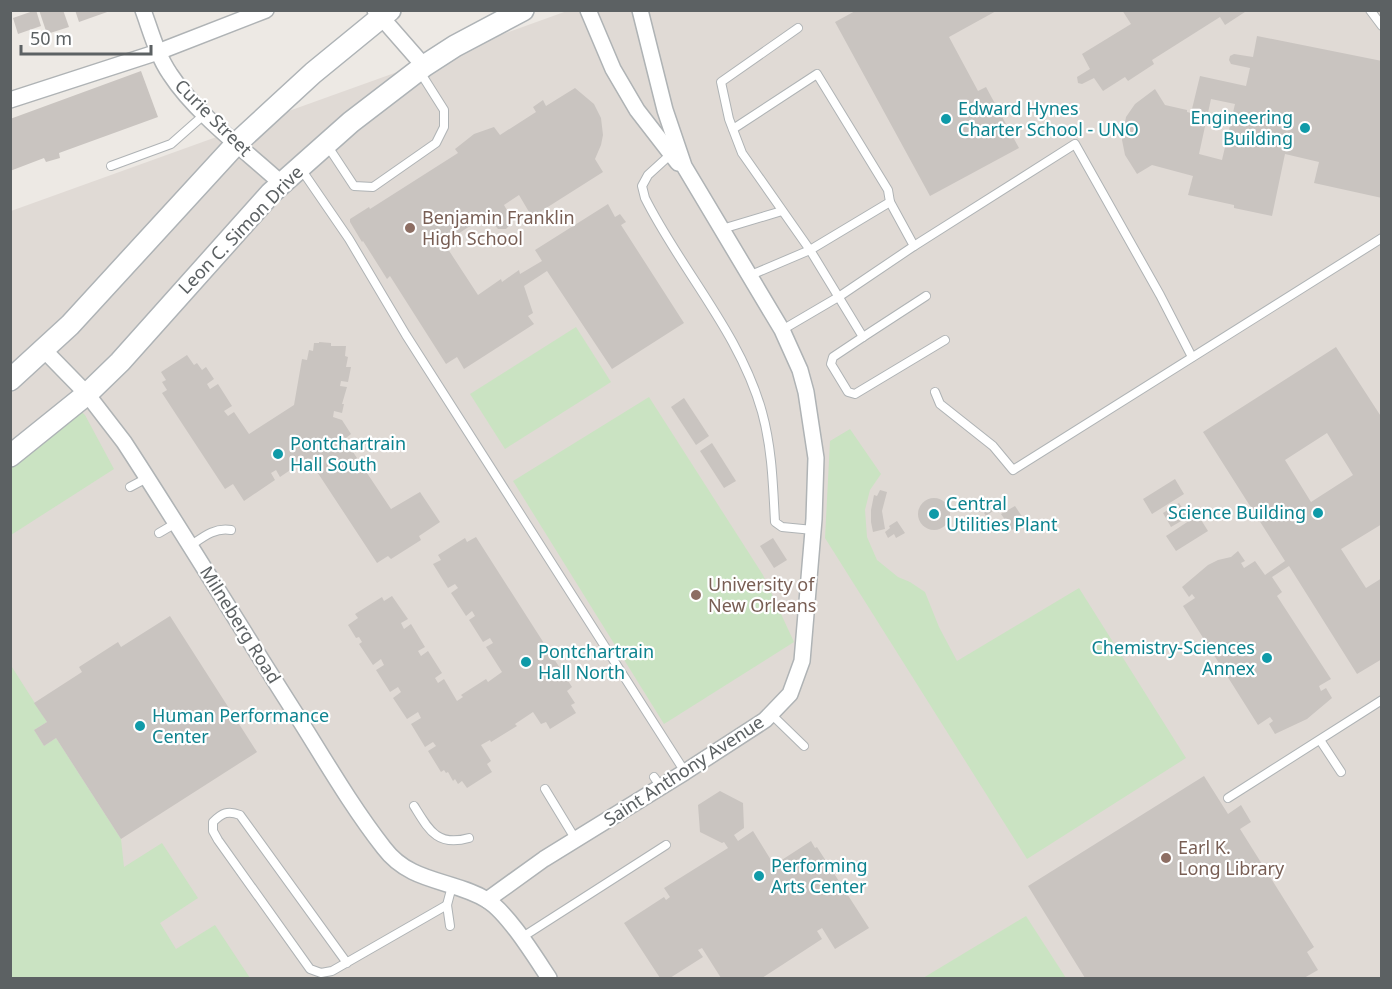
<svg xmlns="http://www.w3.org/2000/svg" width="1392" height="989" viewBox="0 0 1392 989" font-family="'Noto Sans',sans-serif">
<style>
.education{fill:#e0dad5}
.green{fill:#cae3c2}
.building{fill:#c9c4c0;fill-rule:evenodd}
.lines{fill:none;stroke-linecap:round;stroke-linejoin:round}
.service-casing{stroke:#afb3b5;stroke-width:10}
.minor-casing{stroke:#afb3b5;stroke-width:18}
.secondary-casing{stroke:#aeb3b6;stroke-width:24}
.service{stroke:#fff;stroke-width:8}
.minor{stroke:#fff;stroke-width:15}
.secondary{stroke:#fff;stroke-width:21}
.culture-dot{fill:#0f9aa8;stroke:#fff;stroke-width:2}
.education-dot{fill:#8d6e63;stroke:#fff;stroke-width:2}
.labels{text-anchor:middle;stroke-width:4.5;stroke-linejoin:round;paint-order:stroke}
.culture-label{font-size:18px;fill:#0d838f;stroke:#fff;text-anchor:start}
.street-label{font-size:18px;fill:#5c6163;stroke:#fff}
.education-label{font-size:18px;fill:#785e54;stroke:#fff;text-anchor:start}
</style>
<rect width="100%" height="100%" fill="#ede9e4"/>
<polygon class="education" points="567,11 1381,11 1381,978 11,978 11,211"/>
<g class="green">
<polygon points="576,327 611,382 505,449 470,394"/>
<polygon points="649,397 763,575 794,642 664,724 513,481"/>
<polygon points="74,405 85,415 114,469 11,535 11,456"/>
<polygon points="850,429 881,474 870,490 865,510 867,537 877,560 898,577 910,582 925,592 939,627 957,661 1079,588 1186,758 1027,859 825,538 830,441"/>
<polygon points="10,664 47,722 34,730 44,746 56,738 121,839 124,867 162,843 198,898 160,923 176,949 215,925 250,978 11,978"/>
<polygon points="1026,916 1066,978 923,978"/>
</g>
<g class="building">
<polygon points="36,10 41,26 18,34 13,18"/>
<polygon points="39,10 63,10 69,27 47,34"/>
<polygon points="75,10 110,10 110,11 79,22"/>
<polygon points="857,10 998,10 949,37 978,91 986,87 1019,148 930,196 835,22"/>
<polygon points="1122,10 1248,10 1225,25 1220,17 1152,60 1154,64 1128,81 1125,77 1103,91 1094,78 1082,84 1078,83 1077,77 1090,69 1082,54 1131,24"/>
<path d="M1257 36 1382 61V198L1314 183 1319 162 1285 154 1272 216 1234 208V205L1188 195 1193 176 1152 165 1137 174 1125 155 1122 140 1126 117 1135 104 1155 89 1165 105 1187 110V112L1191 113 1200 76 1246 86 1250 68 1231 64 1229 60 1230 56 1234 54 1253 57ZM1211 99 1235 104 1222 160 1199 154Z"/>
<polygon points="141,71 158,117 59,153 60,158 46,162 44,158 10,171 10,119"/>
<polygon points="575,88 594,104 601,118 603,135 601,145 595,159 603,172 532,217 519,195 504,205 512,219 512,223 506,229 498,229 487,215 444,243 478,295 501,279 502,282 519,270 520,274 542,261 535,250 608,204 615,217 620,214 626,222 621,225 684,323 612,369 547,271 524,286 533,313 528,316 534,324 464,369 457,357 446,364 390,276 387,279 363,241 362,242 350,222 350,219 369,207 370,209 458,153 455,149 474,134 494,127 500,135 536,112 533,107 543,100 546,106"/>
<polygon points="319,342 331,343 331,346 346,346 345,356 348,357 346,367 351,367 348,382 341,381 340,386 347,387 342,404 344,404 342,413 334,411 333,417 342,420 351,434 346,438 349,443 354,440 357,445 351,449 391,509 420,492 440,522 419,536 421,540 391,559 388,556 377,563 308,458 280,477 276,470 271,473 275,480 244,501 233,484 225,489 162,393 167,390 162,382 166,380 161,372 187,355 194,365 197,363 202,370 206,367 214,379 207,384 210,389 218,384 232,406 224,411 228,416 234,412 249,434 294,405 302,359 307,360 309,350 313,351 314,343 319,343"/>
<path d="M1336 347 1382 418V524L1341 549 1366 588 1382 578V659L1357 674 1289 566 1272 577 1282 592 1277 596 1331 679 1319 686 1321 691 1326 688 1332 698 1307 719 1275 734 1269 724 1273 721 1270 717 1258 725 1183 606 1195 598 1192 594 1189 597 1182 587 1208 565 1218 560 1231 557 1238 551 1245 561 1241 563 1244 568 1255 561 1265 575 1285 561 1203 432ZM1327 433 1353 475 1311 502 1285 460Z"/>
<polygon points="684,398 709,436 696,445 671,407"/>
<polygon points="712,443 736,481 724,488 700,451"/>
<polygon points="1175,479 1184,494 1152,514 1143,499"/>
<polygon points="880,490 887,492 882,511 885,529 873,532 871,522 871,510 874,495 877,496"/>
<circle cx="934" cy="514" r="16"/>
<polygon points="986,499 993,511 986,516 978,503"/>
<polygon points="1179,503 1188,517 1171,527 1163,513"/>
<polygon points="1015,506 1025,521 1012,530 1001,514"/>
<polygon points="1198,515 1208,531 1176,551 1166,536"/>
<polygon points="897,521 905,533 896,538 894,534 888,538 885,532 890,528 889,526"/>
<polygon points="476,537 572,687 567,691 575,703 571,705 576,713 550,729 546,722 541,724 533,712 515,724 517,726 491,742 490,740 481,745 491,761 487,764 492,772 467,788 462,781 458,784 455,779 453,781 448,772 446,773 444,770 441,772 428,751 436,746 433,742 425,747 411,724 421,718 418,712 407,719 393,698 401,692 398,687 390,692 376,670 384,665 381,659 373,665 359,644 362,642 359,637 356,638 348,625 358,618 355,614 382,597 384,601 392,596 408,619 401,623 404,629 411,624 425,647 418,651 421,656 428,651 442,673 435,678 438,683 444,679 457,701 463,697 461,695 486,679 488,682 502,672 486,647 493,643 490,638 483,642 469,620 475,616 472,611 466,616 451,593 458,588 455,584 448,588 433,564 441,560 438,555 465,538 467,542"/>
<polygon points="773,538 787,560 774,568 760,546"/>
<polygon points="170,616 257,752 121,839 56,738 44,746 34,730 47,722 34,703 82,672 79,667 118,642 121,647"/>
<polygon points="1204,776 1228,814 1241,805 1251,822 1240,829 1314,947 1307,952 1318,970 1304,978 1085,978 1028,886"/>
<polygon points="720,791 743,803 744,828 734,835 738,841 753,831 774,865 811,841 815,848 817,847 869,928 835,949 822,928 817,931 822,939 762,978 721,978 702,948 698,950 703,957 670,978 660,978 624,923 664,897 666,900 670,897 664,888 728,848 724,842 722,843 700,832 698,805"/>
</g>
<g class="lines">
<defs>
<g id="service">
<polyline points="1370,10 1382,26"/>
<polyline points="798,28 721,82 729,119 742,153 810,250 863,337 926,296"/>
<polyline points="733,129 817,74 888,190 890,202 810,250 751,275"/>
<polyline points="327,145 354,186 373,187 436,143 444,127 444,110 420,72"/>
<path d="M671 154 648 175 642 186 645 198C681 270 740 333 762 412 772 448 773 485 775 522L782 527 813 530"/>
<polyline points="111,166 171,144 205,114"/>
<polyline points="301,169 349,239 406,335 685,772"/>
<polyline points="722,229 782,211"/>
<polyline points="914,246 1075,144 1160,295 1192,357"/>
<polyline points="782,330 840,296 914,246 890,202"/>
<polyline points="863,337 833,357 831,364 848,392 855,394 945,340"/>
<polyline points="935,392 940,404 993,446 1013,470 1382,238"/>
<polyline points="130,487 147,478"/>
<polyline points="159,533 176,523"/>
<path d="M190 546C203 537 215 527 231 530"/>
<polyline points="771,714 804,746"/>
<polyline points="1320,740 1341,772"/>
<polyline points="654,777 661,787"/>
<polyline points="545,789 576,840"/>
<polyline points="1228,798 1382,700"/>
<path d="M414 806C429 830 437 847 469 838"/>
<polyline points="450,926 447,905 452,886"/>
<polyline points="521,938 666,845"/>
<path d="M347 963 240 815C228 810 222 813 213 822V831L218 840 310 969 321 973 332 971 447 905"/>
</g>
<g id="minor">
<path d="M143 10C151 32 157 55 170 74 196 114 246 151 281 183"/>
<polyline points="375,10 424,66"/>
<polyline points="588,10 613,69 637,110 678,163"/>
<polyline points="10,100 158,52 266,10"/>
<path d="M44 350 87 394 124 442C184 534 240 627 299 719 326 762 352 807 384 848 411 884 453 879 487 900 508 913 535 957 549 978"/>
<polyline points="487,900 544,859 685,772 765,720 790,694 802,661 814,519 816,458 806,392 800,370 782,330 684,166 665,110 640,10"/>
</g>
<g id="secondary">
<polyline points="10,380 70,325 237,143 313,73 390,10"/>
<polyline points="10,456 87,394 120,362 271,193 351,122 424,66 455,46 523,10"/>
</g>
</defs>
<use href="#service" class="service-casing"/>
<use href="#minor" class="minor-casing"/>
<use href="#secondary" class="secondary-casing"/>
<use href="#service" class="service"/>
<use href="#minor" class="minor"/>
<use href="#secondary" class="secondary"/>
</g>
<g class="culture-dot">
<circle cx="946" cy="119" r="6"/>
<circle cx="1305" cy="128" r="6"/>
<circle cx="278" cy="454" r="6"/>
<circle cx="1318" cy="513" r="6"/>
<circle cx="934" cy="514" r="6"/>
<circle cx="1267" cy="658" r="6"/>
<circle cx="526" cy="662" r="6"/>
<circle cx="140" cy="726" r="6"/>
<circle cx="759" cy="876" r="6"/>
</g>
<g class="education-dot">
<circle cx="410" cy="228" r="6"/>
<circle cx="696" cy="595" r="6"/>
<circle cx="1166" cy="858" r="6"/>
</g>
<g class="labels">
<g class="culture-label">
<text x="958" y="115">Edward Hynes<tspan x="958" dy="21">Charter School - UNO</tspan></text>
<text x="1293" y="124" text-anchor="end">Engineering<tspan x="1293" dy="21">Building</tspan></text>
<text x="290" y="450">Pontchartrain<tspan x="290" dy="21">Hall South</tspan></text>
<text x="946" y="510">Central<tspan x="946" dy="21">Utilities Plant</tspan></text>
<text x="1306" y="519" text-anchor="end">Science Building</text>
<text x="1255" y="654" text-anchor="end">Chemistry-Sciences<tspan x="1255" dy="21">Annex</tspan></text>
<text x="538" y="658">Pontchartrain<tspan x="538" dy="21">Hall North</tspan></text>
<text x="152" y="722">Human Performance<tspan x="152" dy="21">Center</tspan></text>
<text x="771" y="872">Performing<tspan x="771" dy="21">Arts Center</tspan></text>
</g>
<g class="street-label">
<text transform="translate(213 118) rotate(45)" y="6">Curie Street</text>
<text transform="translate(241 230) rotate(-46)" y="6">Leon C. Simon Drive</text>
<text transform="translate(240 625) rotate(58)" y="6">Milneberg Road</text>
<text transform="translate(684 771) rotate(-33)" y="6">Saint Anthony Avenue</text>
</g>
<g class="education-label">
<text x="422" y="224">Benjamin Franklin<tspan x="422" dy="21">High School</tspan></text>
<text x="708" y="591">University of<tspan x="708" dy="21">New Orleans</tspan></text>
<text x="1178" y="854">Earl K.<tspan x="1178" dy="21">Long Library</tspan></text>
</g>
</g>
<rect width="1392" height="989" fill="none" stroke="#5c6163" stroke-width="24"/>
<path d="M21 45v9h130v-9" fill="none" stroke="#5c6163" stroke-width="3"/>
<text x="30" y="45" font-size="18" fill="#5c6163" stroke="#ffffff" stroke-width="4.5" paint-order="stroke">50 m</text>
</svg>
